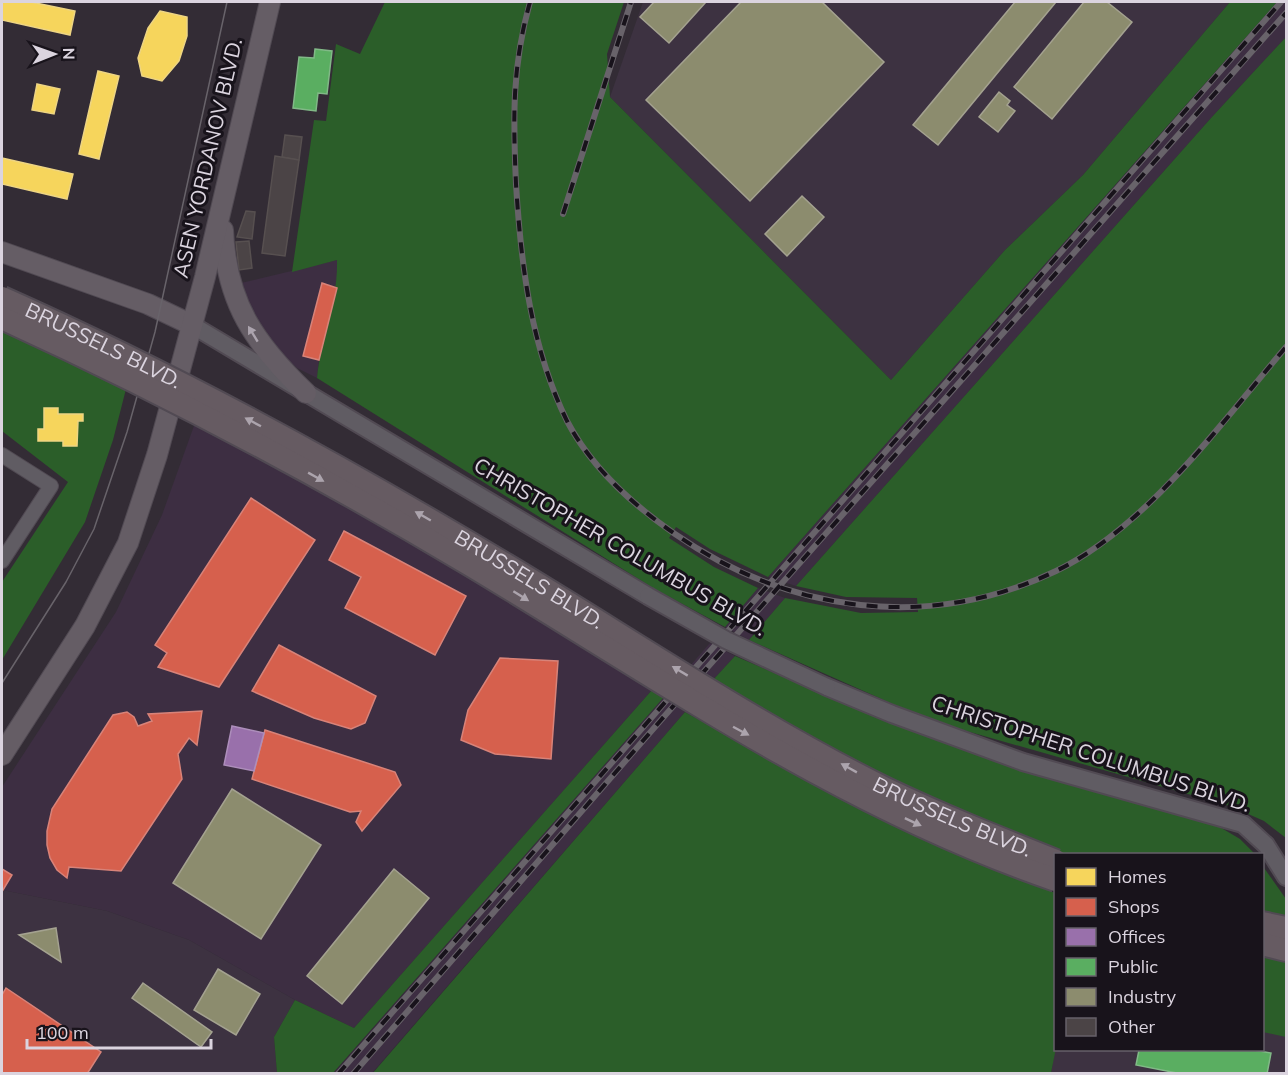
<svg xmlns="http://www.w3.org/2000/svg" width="1288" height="1075" viewBox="0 0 1288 1075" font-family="Mulish,sans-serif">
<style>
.built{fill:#3d2e42}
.industrial{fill:#3d3241}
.green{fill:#2b5e29}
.homes{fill:#f6d55c;stroke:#eed583;stroke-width:1.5}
.shops{fill:#d6604d;stroke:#d88379;stroke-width:1.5}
.offices{fill:#9970ab;stroke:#ad8ebb;stroke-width:1.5}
.public{fill:#5aae61;stroke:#81b987;stroke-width:1.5}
.industry{fill:#8c8c6e;stroke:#a4a290;stroke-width:1.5}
.building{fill:#4b4446;stroke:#575050;stroke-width:1.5}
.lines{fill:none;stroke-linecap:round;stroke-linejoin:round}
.minor-casing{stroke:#514a53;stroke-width:16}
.tertiary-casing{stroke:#514a53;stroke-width:20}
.secondary-casing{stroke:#514a53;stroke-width:22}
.primary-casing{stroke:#514a53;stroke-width:26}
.minor{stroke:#605c63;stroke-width:14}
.tertiary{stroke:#605c63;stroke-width:16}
.secondary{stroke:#655d65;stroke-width:20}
.primary{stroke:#665b62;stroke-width:22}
.tram{stroke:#68636a;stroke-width:1.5}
.rail-casing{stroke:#68636a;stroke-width:6}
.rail{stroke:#18131b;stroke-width:4;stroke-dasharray:11;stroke-linecap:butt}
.tertiary-bridge-casing{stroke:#514a53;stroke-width:20;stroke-linecap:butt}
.primary-bridge-casing{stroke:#514a53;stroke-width:26;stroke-linecap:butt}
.tertiary-bridge{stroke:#605c63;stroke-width:16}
.primary-bridge{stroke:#665b62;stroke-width:22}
.oneway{fill:#aca4ae}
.oneway2{fill:#aca4ad}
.labels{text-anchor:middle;stroke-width:6;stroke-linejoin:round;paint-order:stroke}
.street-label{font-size:21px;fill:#dbd4df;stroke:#18131b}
</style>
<rect width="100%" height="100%" fill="#332c35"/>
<g class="built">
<polygon points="1277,2 1286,2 1286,37 1211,118 796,586 768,577"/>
<polygon points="337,260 337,288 319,360 317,378 297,368 279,352 254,318 241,283"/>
<polygon points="195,423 284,470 487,587 652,690 354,1028 295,1000 189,940 107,911 2,890 2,787 116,612 162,515"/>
<polygon points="758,588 785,598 749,640 725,627"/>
<polygon points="710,643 735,656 713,680 690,666"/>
<polygon points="664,697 685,712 372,1073 333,1074"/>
</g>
<g class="industrial">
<polygon points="643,2 1230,2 1083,175 1005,250 891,380 610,97"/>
<polygon points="2,890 107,911 189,940 295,1000 274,1037 277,1073 2,1073"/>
<polygon points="1263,964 1286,970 1286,1073 1051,1074 1055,1048 1262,1050"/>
</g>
<g class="green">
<path d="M385 2H624L607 54 610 97 891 380 1005 250 1083 175 1230 2H1277L768 577 710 549 676 527 669 538 714 567 758 588 725 627 653 588 317 378C321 336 338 303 337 260L292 272 314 120 326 121 336 44 360 54Z"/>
<polygon points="1286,37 1286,838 1264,821 1230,806 963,730 895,705 749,640 785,598 861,613 918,612 917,598 846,597 796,586 1211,118"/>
<polygon points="2,330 126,389 113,440 85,522 2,660 2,582 68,482 2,431"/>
<polygon points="735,656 890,723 1023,770 1218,826 1240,839 1255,854 1064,854 996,828 879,774 713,680"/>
<polygon points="652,690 664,697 333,1073 277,1073 274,1037 295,1000 354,1028"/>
<polygon points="685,712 871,814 1055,893 1056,1048 1051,1073 372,1074"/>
<polygon points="1262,865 1286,899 1286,921 1263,915"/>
<polygon points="1262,955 1286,961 1286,1037 1263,1032"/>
</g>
<g class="homes">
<polygon points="2,2 31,2 75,11 70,35 2,20"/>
<polygon points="160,11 187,17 187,36 179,61 162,81 142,76 138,58 148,28"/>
<polygon points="98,71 119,76 99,159 79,154"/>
<polygon points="37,84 60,89 54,114 32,110"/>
<polygon points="2,158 73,174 67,199 2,184"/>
<polygon points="44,408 58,408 58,414 83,414 83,421 78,421 77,446 63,446 63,441 38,441 38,429 44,429"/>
</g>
<g class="shops">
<polygon points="322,283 337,288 319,360 303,356"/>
<polygon points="251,498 315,540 219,687 158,667 167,653 155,645"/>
<polygon points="344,531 466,596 435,655 345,608 361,577 329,560"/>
<polygon points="279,645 376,696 365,723 351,729 314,718 252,691"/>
<polygon points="500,658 558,661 551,759 495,754 461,740 468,710"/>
<polygon points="202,711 197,745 189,738 178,754 182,779 121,871 69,867 67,878 57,870 50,858 47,845 47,831 52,809 113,715 127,712 134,717 138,726 152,721 148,714"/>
<polygon points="265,730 395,772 401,785 362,831 356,822 361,811 350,812 252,779"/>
<polygon points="2,869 12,875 3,890 2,889"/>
<polygon points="6,988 101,1052 87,1074 2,1074 2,995"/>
</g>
<polygon class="offices" points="232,726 264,733 254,771 224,765"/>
<g class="public">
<polygon points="315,49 332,51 327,94 318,93 316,111 293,108 299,57 314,58"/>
<polygon points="1139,1050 1254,1050 1271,1053 1267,1074 1182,1074 1136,1065"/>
</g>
<g class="industry">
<polygon points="654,2 706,2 669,43 640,17"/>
<polygon points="741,2 822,2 884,62 750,201 646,100"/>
<polygon points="1015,2 1056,2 938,145 913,125"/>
<polygon points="1084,2 1107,2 1132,22 1052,119 1014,87"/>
<polygon points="999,92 1010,101 1007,105 1015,111 998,132 979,117"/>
<polygon points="802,196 824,217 787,256 765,234"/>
<polygon points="232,789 321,845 261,939 173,883"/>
<polygon points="394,869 429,898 342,1004 307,976"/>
<polygon points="56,928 61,962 19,935"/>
<polygon points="218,969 260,994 236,1035 194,1010"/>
<polygon points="143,983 212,1032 201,1047 132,998"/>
</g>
<g class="building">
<polygon points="285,135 302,137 299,160 282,157"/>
<polygon points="275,156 299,160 285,256 262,253"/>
<polygon points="246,211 255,212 252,239 237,237"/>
<polygon points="249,241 252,268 239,270 236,242"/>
</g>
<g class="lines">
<defs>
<polyline id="minor" points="2,455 51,486 2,561"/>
<g id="tertiary">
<polyline points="192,325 648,596"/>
<polyline points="827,687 892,714 1023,762 1243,824 1266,845 1286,877"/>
</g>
<g id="secondary">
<path d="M223 230C226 303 255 344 306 393"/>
<polyline points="2,252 148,304 192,325"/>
<polyline points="2,755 85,626 128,543 157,455 205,277 270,2"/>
</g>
<g id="primary">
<polyline points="1262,923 1286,928"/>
<polyline points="1262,944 1286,950"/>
</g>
</defs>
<use href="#minor" class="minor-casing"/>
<use href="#tertiary" class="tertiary-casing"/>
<use href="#secondary" class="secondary-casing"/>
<use href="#primary" class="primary-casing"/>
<use href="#minor" class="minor"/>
<use href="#tertiary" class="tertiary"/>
<use href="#secondary" class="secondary"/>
<use href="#primary" class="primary"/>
<polyline class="tram" points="2,683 66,582 94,529 127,432 155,332 227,2"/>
<defs>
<g id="rail">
<path d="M530 2C512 66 513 118 516 184 521 266 531 347 567 421 591 467 633 505 675 534 789 613 929 632 1056 571 1147 527 1221 423 1286 347"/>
<polyline points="563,214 631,2"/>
<polyline points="338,1074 1281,2"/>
<polyline points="353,1074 661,720 1286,13"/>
</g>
</defs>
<use href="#rail" class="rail-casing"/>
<use href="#rail" class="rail"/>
<defs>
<polyline id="tertiary-bridge" points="648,596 726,640 827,687"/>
<g id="primary-bridge">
<path id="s1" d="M2 298C175 375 343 467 506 565 631 640 753 723 884 788 940 815 998 838 1056 861"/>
<path d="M2 318C162 391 318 474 469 564 661 679 842 807 1056 880"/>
</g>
</defs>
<use href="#tertiary-bridge" class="tertiary-bridge-casing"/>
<use href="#primary-bridge" class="primary-bridge-casing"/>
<use href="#tertiary-bridge" class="tertiary-bridge"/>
<use href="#primary-bridge" class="primary-bridge"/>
</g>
<defs><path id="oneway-solid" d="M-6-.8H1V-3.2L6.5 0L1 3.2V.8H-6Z" transform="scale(1.5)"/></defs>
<use class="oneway" href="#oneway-solid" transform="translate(253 334) rotate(-121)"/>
<g class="oneway2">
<use href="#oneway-solid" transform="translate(253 422) rotate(-152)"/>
<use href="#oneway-solid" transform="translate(316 477) rotate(29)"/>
<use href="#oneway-solid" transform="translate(423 516) rotate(-150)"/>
<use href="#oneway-solid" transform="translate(521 596) rotate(32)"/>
<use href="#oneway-solid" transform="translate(680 671) rotate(-149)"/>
<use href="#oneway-solid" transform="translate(741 731) rotate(28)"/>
<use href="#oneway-solid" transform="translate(849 768) rotate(-151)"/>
<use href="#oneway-solid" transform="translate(913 822) rotate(25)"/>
</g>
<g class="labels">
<g class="street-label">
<text transform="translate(208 158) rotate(-77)" y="7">ASEN YORDANOV BLVD.</text>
<text dy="7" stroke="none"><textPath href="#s1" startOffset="112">BRUSSELS BLVD.</textPath></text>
<text transform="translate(620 547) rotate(30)" y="7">CHRISTOPHER COLUMBUS BLVD.</text>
<text dy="7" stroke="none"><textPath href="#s1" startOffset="598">BRUSSELS BLVD.</textPath></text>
<text transform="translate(1091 754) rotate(18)" y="7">CHRISTOPHER COLUMBUS BLVD.</text>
<text dy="7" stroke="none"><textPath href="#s1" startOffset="1084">BRUSSELS BLVD.</textPath></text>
</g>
</g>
<rect width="1288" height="1075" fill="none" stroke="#dbd4df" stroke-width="6"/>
<rect x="1054" y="853" width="210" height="198" fill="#18131b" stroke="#666069" stroke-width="1.5"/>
<rect x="1066" y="868" width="30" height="18" fill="#f6d55c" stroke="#666069" stroke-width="1.5"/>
<text x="1108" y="883" font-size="18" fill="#dbd4df">Homes</text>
<rect x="1066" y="898" width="30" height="18" fill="#d6604d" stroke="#666069" stroke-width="1.5"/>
<text x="1108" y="913" font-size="18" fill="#dbd4df">Shops</text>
<rect x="1066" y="928" width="30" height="18" fill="#9970ab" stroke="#666069" stroke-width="1.5"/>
<text x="1108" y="943" font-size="18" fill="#dbd4df">Offices</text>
<rect x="1066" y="958" width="30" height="18" fill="#5aae61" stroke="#666069" stroke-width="1.5"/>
<text x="1108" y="973" font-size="18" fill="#dbd4df">Public</text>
<rect x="1066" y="988" width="30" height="18" fill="#8c8c6e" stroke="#666069" stroke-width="1.5"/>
<text x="1108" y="1003" font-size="18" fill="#dbd4df">Industry</text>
<rect x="1066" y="1018" width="30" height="18" fill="#4b4446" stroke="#666069" stroke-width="1.5"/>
<text x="1108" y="1033" font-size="18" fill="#dbd4df">Other</text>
<g transform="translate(54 54) rotate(89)" stroke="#18131b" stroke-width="4.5" paint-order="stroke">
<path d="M0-4.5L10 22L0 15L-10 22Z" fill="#dbd4df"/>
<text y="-9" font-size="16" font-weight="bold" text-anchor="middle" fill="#dbd4df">N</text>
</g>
<path d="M27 1039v9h184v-9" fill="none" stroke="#dbd4df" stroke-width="3"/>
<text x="36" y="1039" font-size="18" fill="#dbd4df" stroke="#18131b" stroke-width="4.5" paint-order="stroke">100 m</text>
</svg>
